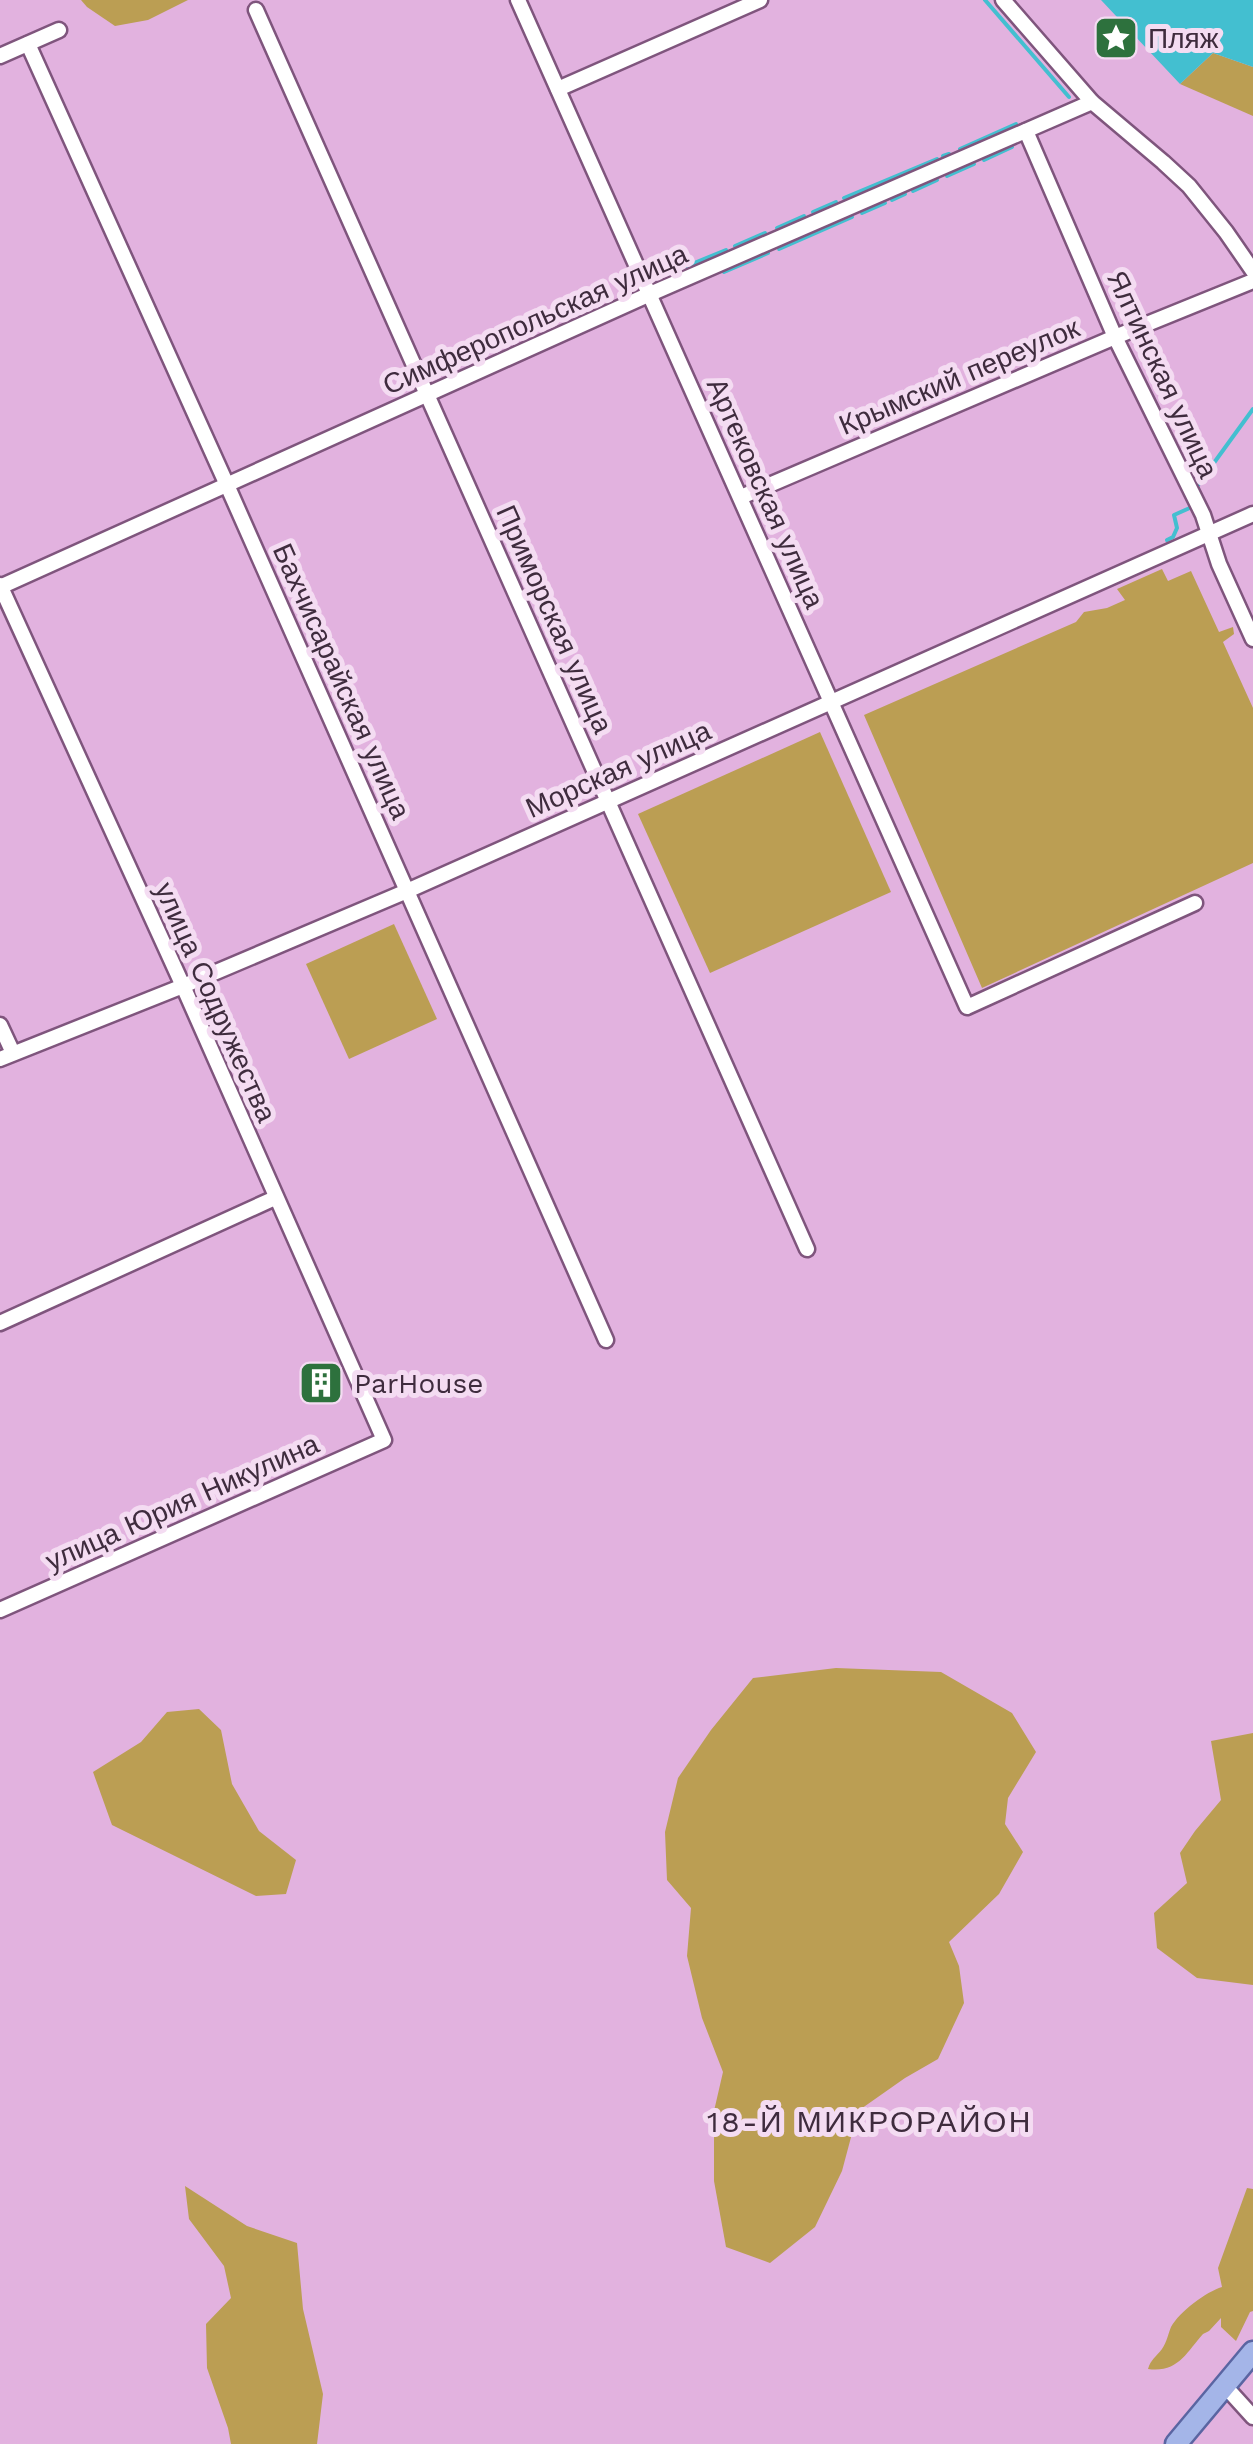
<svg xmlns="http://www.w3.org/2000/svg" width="1253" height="2444" viewBox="0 0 1253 2444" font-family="'Work Sans',sans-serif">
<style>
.green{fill:#bb9e53}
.water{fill:#43bfd0}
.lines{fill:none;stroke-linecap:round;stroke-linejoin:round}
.stream{stroke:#43bfd0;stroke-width:4}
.street-casing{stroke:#7f557d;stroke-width:19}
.primary-casing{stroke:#5a65a2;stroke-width:25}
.street{stroke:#fff;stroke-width:14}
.primary{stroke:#a4b5e8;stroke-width:20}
.labels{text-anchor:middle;stroke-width:10;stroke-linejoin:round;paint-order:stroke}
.poi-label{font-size:28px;fill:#3f2c3e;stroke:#f4dcf2;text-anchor:start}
.street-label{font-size:28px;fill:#3f2c3e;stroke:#f4dcf2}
.neighbourhood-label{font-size:30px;letter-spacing:2.5px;fill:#3f2c3e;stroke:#f4dcf2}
</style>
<rect width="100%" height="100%" fill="#e2b2df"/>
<g class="green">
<polygon points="81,0 188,0 148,20 115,26 87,7"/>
<polygon points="1213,53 1253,67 1253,116 1180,84"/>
<polygon points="1162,569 1168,581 1191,571 1219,632 1233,627 1234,634 1223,642 1253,708 1253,863 982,988 864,715 1076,622 1084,612 1107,608 1125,600 1117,589"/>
<polygon points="820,732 891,892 710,973 638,814"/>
<polygon points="394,924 437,1019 349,1059 306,964"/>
<polygon points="836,1668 941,1672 1012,1713 1036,1752 1008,1798 1005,1824 1023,1852 999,1894 949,1942 959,1966 964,2003 938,2059 905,2078 858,2111 842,2171 815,2227 770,2263 726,2247 714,2181 714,2111 723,2072 702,2018 687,1956 691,1908 667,1880 665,1832 678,1778 711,1730 753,1678"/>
<polygon points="199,1709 221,1730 232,1784 259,1831 296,1860 286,1894 256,1896 112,1825 93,1772 141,1742 167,1712"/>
<polygon points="1253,1733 1253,1985 1197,1978 1157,1948 1154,1913 1187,1883 1180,1853 1195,1831 1221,1800 1211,1741"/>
<polygon points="185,2186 247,2226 297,2243 303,2309 323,2394 317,2444 231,2444 228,2428 207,2368 206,2324 231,2298 224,2266 189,2219"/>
<path d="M1247 2188 1253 2189V2311L1250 2312 1236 2341 1221 2327V2318L1209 2331 1203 2334C1186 2353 1178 2373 1148 2369 1151 2359 1156 2357 1162 2349 1167 2342 1168 2334 1171 2327 1180 2311 1206 2292 1222 2287L1218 2268Z"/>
</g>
<polygon class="water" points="1101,0 1253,0 1253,67 1213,53 1180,84"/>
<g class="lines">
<g class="stream">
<polyline points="985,0 1069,97"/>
<polyline points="960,149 1016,124"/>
<polyline points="943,156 949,154"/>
<polyline points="984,160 1012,147"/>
<polyline points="947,176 974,164"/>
<polyline points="913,191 937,180"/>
<polyline points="844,198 937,159"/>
<polyline points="892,200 905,194"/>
<polyline points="813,212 836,202"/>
<polyline points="862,213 885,203"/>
<polyline points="777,228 804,216"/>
<polyline points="735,246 765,233"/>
<polyline points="779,249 852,217"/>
<polyline points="687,266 726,250"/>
<path d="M645 268C655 279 667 275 679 270"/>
<polyline points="724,272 768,253"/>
<polyline points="1195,489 1253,409"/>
<polyline points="1167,540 1173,537 1177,528 1174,515 1192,507"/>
</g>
<defs>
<g id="street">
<polyline points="518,0 967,1007 1195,903"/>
<polyline points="1003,0 1092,102 1163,162 1189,186 1226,232 1253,271"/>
<polyline points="256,10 807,1249"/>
<polyline points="28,44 227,485 606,1340"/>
<polyline points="0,56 59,30"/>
<polyline points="558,89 760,0"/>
<polyline points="1026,131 1115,337 1203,515 1219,564 1253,639"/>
<polyline points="741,497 1115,337 1253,281"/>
<polyline points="0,585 183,986 384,1440 0,1610"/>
<polyline points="0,587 650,294 1092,102"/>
<polyline points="0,1025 13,1053"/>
<polyline points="0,1059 183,986 407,891 1253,514"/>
<polyline points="0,1323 275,1198"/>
<polyline points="1224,2385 1253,2417"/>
</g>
<polyline id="primary" points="1176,2444 1253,2352"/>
</defs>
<use href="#street" class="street-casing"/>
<use href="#primary" class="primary-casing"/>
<use href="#street" class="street"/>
<use href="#primary" class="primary"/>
</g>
<defs>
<symbol id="sight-square" viewBox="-11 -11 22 22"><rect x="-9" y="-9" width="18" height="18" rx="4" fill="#2d713d" stroke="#f4dcf2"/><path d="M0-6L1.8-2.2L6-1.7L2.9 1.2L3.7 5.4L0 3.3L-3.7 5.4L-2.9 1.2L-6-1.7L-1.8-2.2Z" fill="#fff"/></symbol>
<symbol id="building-square" viewBox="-11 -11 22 22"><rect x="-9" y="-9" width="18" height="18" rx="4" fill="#2d713d" stroke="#f4dcf2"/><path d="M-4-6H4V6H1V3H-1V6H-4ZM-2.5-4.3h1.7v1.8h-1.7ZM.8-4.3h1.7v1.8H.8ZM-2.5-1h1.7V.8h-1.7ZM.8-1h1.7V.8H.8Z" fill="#fff"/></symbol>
</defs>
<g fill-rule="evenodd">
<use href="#sight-square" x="1091" y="13" width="50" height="50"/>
<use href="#building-square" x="296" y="1358" width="50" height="50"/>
</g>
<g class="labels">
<g class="poi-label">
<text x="1148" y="48">Пляж</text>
<text x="354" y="1393">ParHouse</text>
</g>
<g class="street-label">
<text transform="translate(535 319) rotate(-24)" y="10">Симферопольская улица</text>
<text transform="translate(1163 374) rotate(65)" y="10">Ялтинская улица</text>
<text transform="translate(959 376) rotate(-23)" y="10">Крымский переулок</text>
<text transform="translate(766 493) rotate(66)" y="10">Артековская улица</text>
<text transform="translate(555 619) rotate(66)" y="10">Приморская улица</text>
<text transform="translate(342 681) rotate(66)" y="10">Бахчисарайская улица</text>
<text transform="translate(618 769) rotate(-24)" y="10">Морская улица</text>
<text transform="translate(216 1002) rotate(66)" y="10">улица Содружества</text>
<text transform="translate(182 1502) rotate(-24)" y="10">улица Юрия Никулина</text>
</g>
<g class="neighbourhood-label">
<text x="870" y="2132">18-Й МИКРОРАЙОН</text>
</g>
</g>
</svg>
